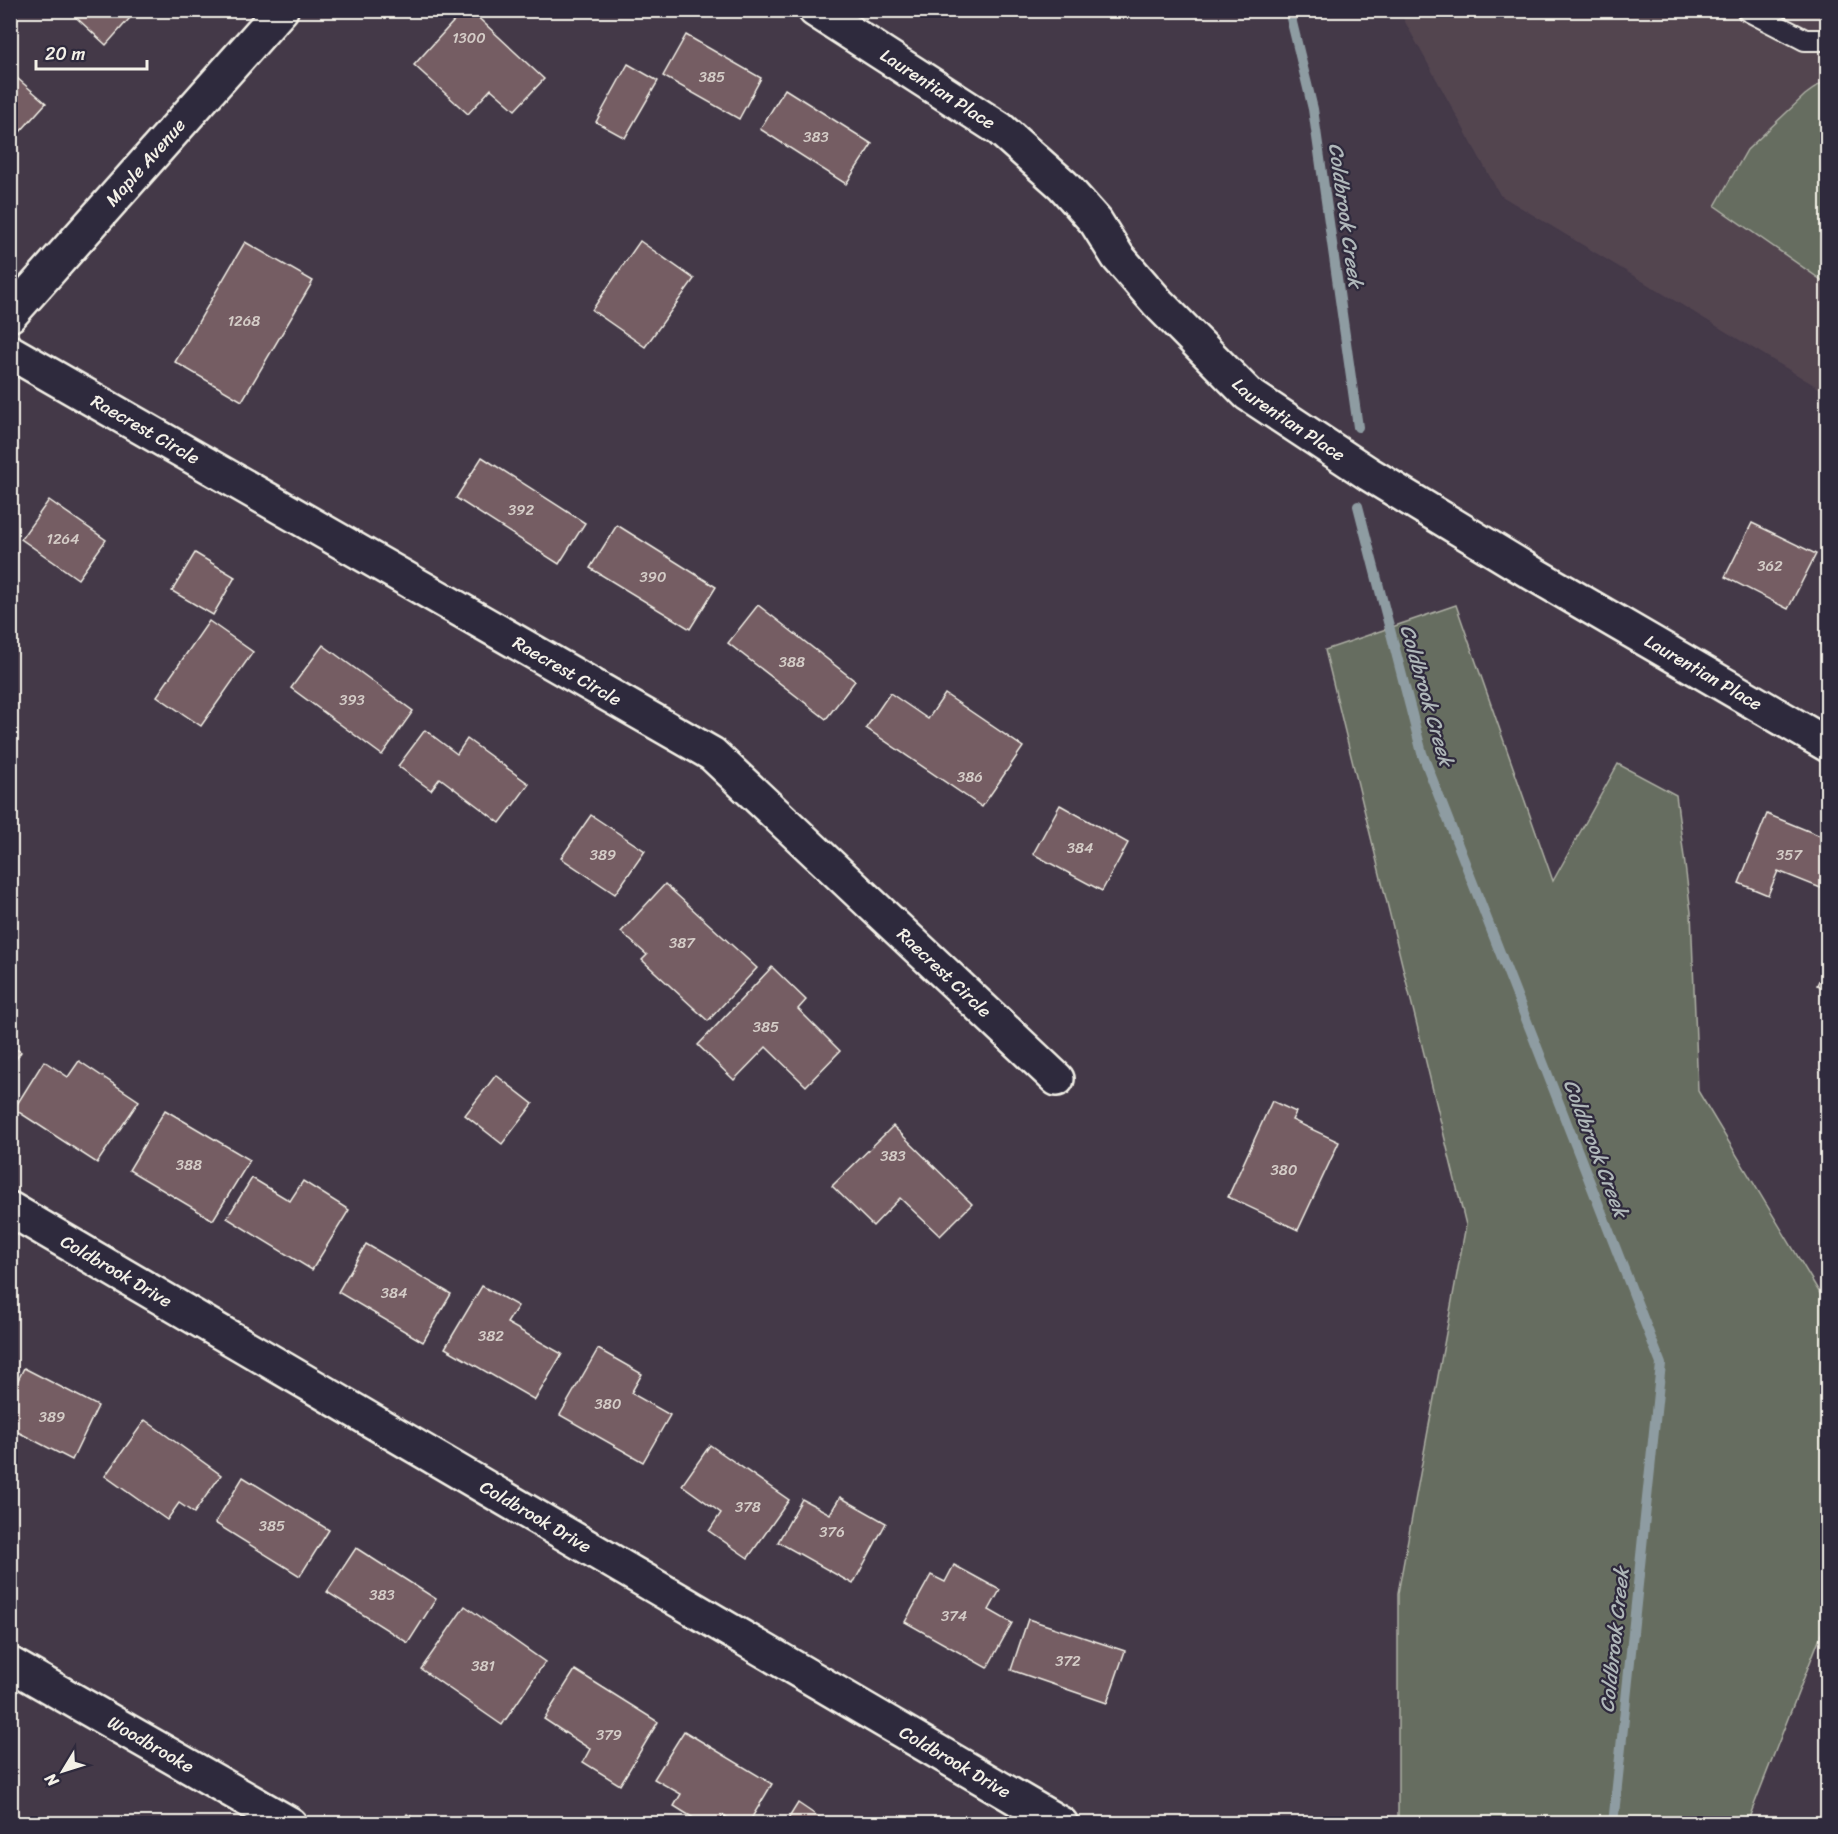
<svg xmlns="http://www.w3.org/2000/svg" width="1838" height="1834" viewBox="0 0 1838 1834" font-family="Sriracha,sans-serif">
<style>
.built{fill:#524450}
.green{fill:#666d60;stroke:#adafa4;stroke-width:1.5}
.lines{fill:none;stroke-linecap:round;stroke-linejoin:round}
.stream{stroke:#8e9ca2;stroke-width:10}
.building{fill:#745d63;stroke:#f4f1e8;stroke-width:1.5}
.service-casing{stroke:#f4f1e8;stroke-width:24}
.minor-casing{stroke:#f4f1e8;stroke-width:38}
.secondary-casing{stroke:#f4f1e8;stroke-width:38}
.service{stroke:#2f2a3d;stroke-width:20}
.minor{stroke:#2f2a3d;stroke-width:33}
.secondary{stroke:#2f2a3d;stroke-width:33}
.labels{text-anchor:middle;stroke-width:4.5;stroke-linejoin:round;paint-order:stroke}
.number-label{font-size:15px;fill:#d4ccc7}
.street-label{font-size:18px;fill:#f4f1e8;stroke:#2f2a3d}
.water-label{font-size:20px;font-style:italic;fill:#b0b8ba;stroke:#2f2a3d}
</style>
<rect width="100%" height="100%" fill="#443948"/>
<filter id="ink" filterUnits="userSpaceOnUse"><feTurbulence type="fractalNoise" baseFrequency=".0167" numOctaves="2"/><feDisplacementMap in="SourceGraphic" scale="12" xChannelSelector="R" yChannelSelector="G"/><feConvolveMatrix kernelMatrix="1 2 1 2 8 2 1 2 1" color-interpolation-filters="sRGB"/></filter>
<g filter="url(#ink)">
<polygon class="built" points="1399,11 1827,11 1827,393 1500,195"/>
<g class="green">
<polygon points="1827,79 1827,284 1715,206 1747,150 1805,95"/>
<polygon points="1456,605 1553,881 1618,764 1676,795 1691,912 1698,1091 1827,1305 1827,1619 1747,1823 1398,1823 1398,1593 1466,1225 1325,650"/>
</g>
<g class="lines">
<g class="stream">
<polyline points="1289,10 1313,109 1358,427"/>
<polyline points="1358,506 1422,753 1661,1364 1613,1824"/>
</g>
</g>
<g class="building">
<polygon points="68,10 137,10 106,45"/>
<polygon points="464,10 470,10 544,79 515,110 491,89 468,114 414,65"/>
<polygon points="686,35 761,78 739,119 663,76"/>
<polygon points="628,64 658,81 625,138 596,122"/>
<polygon points="10,72 46,103 10,143"/>
<polygon points="785,89 872,144 846,184 760,129"/>
<polygon points="640,241 694,279 645,347 592,310"/>
<polygon points="245,242 313,281 242,401 175,362"/>
<polygon points="482,457 585,523 559,564 456,498"/>
<polygon points="49,500 106,540 78,579 21,539"/>
<polygon points="1752,523 1816,554 1788,609 1725,577"/>
<polygon points="617,525 716,587 690,629 590,568"/>
<polygon points="195,553 235,577 213,615 172,591"/>
<polygon points="758,605 855,681 826,719 728,643"/>
<polygon points="209,621 253,652 201,726 157,696"/>
<polygon points="323,645 413,711 382,755 291,688"/>
<polygon points="890,693 928,719 945,694 1023,747 982,807 866,728"/>
<polygon points="425,730 457,754 467,739 529,784 500,823 440,778 431,790 398,766"/>
<polygon points="1060,805 1128,843 1102,891 1033,854"/>
<polygon points="1767,814 1828,839 1828,891 1778,871 1768,895 1739,883"/>
<polygon points="591,815 645,851 615,894 561,858"/>
<polygon points="665,884 757,968 708,1021 642,960 647,955 621,932"/>
<polygon points="1828,961 1828,989 1817,985"/>
<polygon points="772,967 806,1000 798,1009 840,1051 806,1086 766,1047 734,1080 698,1045"/>
<polygon points="10,1045 21,1052 10,1068"/>
<polygon points="44,1061 68,1077 79,1061 139,1101 97,1163 14,1109"/>
<polygon points="496,1075 533,1104 502,1144 465,1115"/>
<polygon points="1272,1101 1296,1112 1292,1120 1339,1142 1298,1230 1228,1197"/>
<polygon points="165,1110 250,1160 213,1220 129,1170"/>
<polygon points="893,1126 972,1204 940,1236 900,1198 873,1226 832,1186"/>
<polygon points="252,1178 290,1201 303,1181 349,1210 312,1270 227,1218"/>
<polygon points="366,1244 451,1294 423,1342 338,1292"/>
<polygon points="482,1286 518,1306 507,1323 562,1354 535,1400 445,1348"/>
<polygon points="598,1349 642,1374 631,1393 670,1415 643,1462 560,1415"/>
<polygon points="24,1368 98,1406 72,1460 10,1428 10,1396"/>
<polygon points="145,1420 221,1475 194,1513 179,1503 167,1520 105,1476"/>
<polygon points="710,1445 789,1500 748,1558 709,1531 721,1513 682,1485"/>
<polygon points="243,1477 329,1530 300,1576 215,1523"/>
<polygon points="840,1497 886,1523 853,1584 778,1542 802,1499 830,1514"/>
<polygon points="356,1548 436,1599 408,1643 327,1592"/>
<polygon points="954,1565 1000,1590 989,1610 1012,1623 987,1668 905,1622 931,1575 945,1582"/>
<polygon points="465,1606 545,1662 502,1725 421,1669"/>
<polygon points="1028,1619 1125,1651 1107,1703 1011,1670"/>
<polygon points="575,1670 658,1722 620,1785 583,1762 590,1749 544,1719"/>
<polygon points="684,1731 772,1784 748,1824 737,1824 723,1815 718,1824 703,1824 674,1806 681,1794 654,1779"/>
<polygon points="798,1803 829,1824 785,1824"/>
<polygon points="407,1814 423,1824 401,1824"/>
</g>
<g class="lines">
<defs>
<polyline id="service" points="1747,10 1805,40 1828,40"/>
<g id="minor">
<path id="s1" d="M815 10 1000 129 1063 185 1096 222 1118 257 1158 303 1248 394 1369 474 1532 573 1828 745"/>
<path id="s2" d="M10 352 712 754 1057 1079"/>
<path id="s3" d="M10 1209 1061 1824"/>
<path id="s4" d="M10 1664 290 1824"/>
</g>
<g id="secondary">
<path id="s5" d="M10 315 281 10"/>
</g>
</defs>
<use href="#service" class="service-casing"/>
<use href="#minor" class="minor-casing"/>
<use href="#secondary" class="secondary-casing"/>
<use href="#service" class="service"/>
<use href="#minor" class="minor"/>
<use href="#secondary" class="secondary"/>
</g>
</g>
<g class="labels">
<g class="number-label">
<text x="469" y="43">1300</text>
<text x="712" y="82">385</text>
<text x="816" y="142">383</text>
<text x="244" y="326">1268</text>
<text x="521" y="515">392</text>
<text x="63" y="544">1264</text>
<text x="1770" y="571">362</text>
<text x="653" y="582">390</text>
<text x="792" y="667">388</text>
<text x="352" y="705">393</text>
<text x="970" y="782">386</text>
<text x="1080" y="853">384</text>
<text x="603" y="860">389</text>
<text x="1789" y="860">357</text>
<text x="682" y="948">387</text>
<text x="766" y="1032">385</text>
<text x="893" y="1161">383</text>
<text x="189" y="1170">388</text>
<text x="1284" y="1175">380</text>
<text x="394" y="1298">384</text>
<text x="491" y="1341">382</text>
<text x="608" y="1409">380</text>
<text x="52" y="1422">389</text>
<text x="748" y="1512">378</text>
<text x="272" y="1531">385</text>
<text x="832" y="1537">376</text>
<text x="382" y="1600">383</text>
<text x="954" y="1621">374</text>
<text x="1068" y="1666">372</text>
<text x="483" y="1671">381</text>
<text x="609" y="1740">379</text>
</g>
<g class="street-label">
<text dy="6" stroke="none"><textPath href="#s1" startOffset="146">Laurentian Place</textPath></text>
<text dy="6" stroke="none"><textPath href="#s5" startOffset="204">Maple Avenue</textPath></text>
<text dy="6" stroke="none"><textPath href="#s1" startOffset="632">Laurentian Place</textPath></text>
<text dy="6" stroke="none"><textPath href="#s2" startOffset="156">Raecrest Circle</textPath></text>
<text dy="6" stroke="none"><textPath href="#s2" startOffset="642">Raecrest Circle</textPath></text>
<text dy="6" stroke="none"><textPath href="#s1" startOffset="1118">Laurentian Place</textPath></text>
<text dy="6" stroke="none"><textPath href="#s2" startOffset="1128">Raecrest Circle</textPath></text>
<text dy="6" stroke="none"><textPath href="#s3" startOffset="123">Coldbrook Drive</textPath></text>
<text dy="6" stroke="none"><textPath href="#s3" startOffset="609">Coldbrook Drive</textPath></text>
<text dy="6" stroke="none"><textPath href="#s4" startOffset="162">Woodbrooke</textPath></text>
<text dy="6" stroke="none"><textPath href="#s3" startOffset="1095">Coldbrook Drive</textPath></text>
</g>
<g class="water-label">
<text transform="translate(1346 215) rotate(82)" y="7">Coldbrook Creek</text>
<text transform="translate(1427 695) rotate(74)" y="7">Coldbrook Creek</text>
<text transform="translate(1596 1148) rotate(69)" y="7">Coldbrook Creek</text>
<text transform="translate(1614 1640) rotate(-84)" y="7">Coldbrook Creek</text>
</g>
</g>
<rect width="1838" height="1834" fill="none" stroke="#2f2a3d" stroke-width="36"/>
<rect x="18" y="18" width="1802" height="1798" fill="none" stroke="#f4f1e8" stroke-width="2" filter="url(#ink)"/>
<g transform="translate(63 1771) rotate(232)" stroke="#2f2a3d" stroke-width="4.5" paint-order="stroke">
<path d="M0-4.5L10 22L0 15L-10 22Z" fill="#f4f1e8"/>
<text y="-9" font-size="16" font-weight="bold" text-anchor="middle" fill="#f4f1e8">N</text>
</g>
<path d="M36 60v9h111v-9" fill="none" stroke="#f4f1e8" stroke-width="3"/>
<text x="45" y="60" font-size="18" fill="#f4f1e8" stroke="#2f2a3d" stroke-width="4.5" paint-order="stroke">20 m</text>
</svg>
